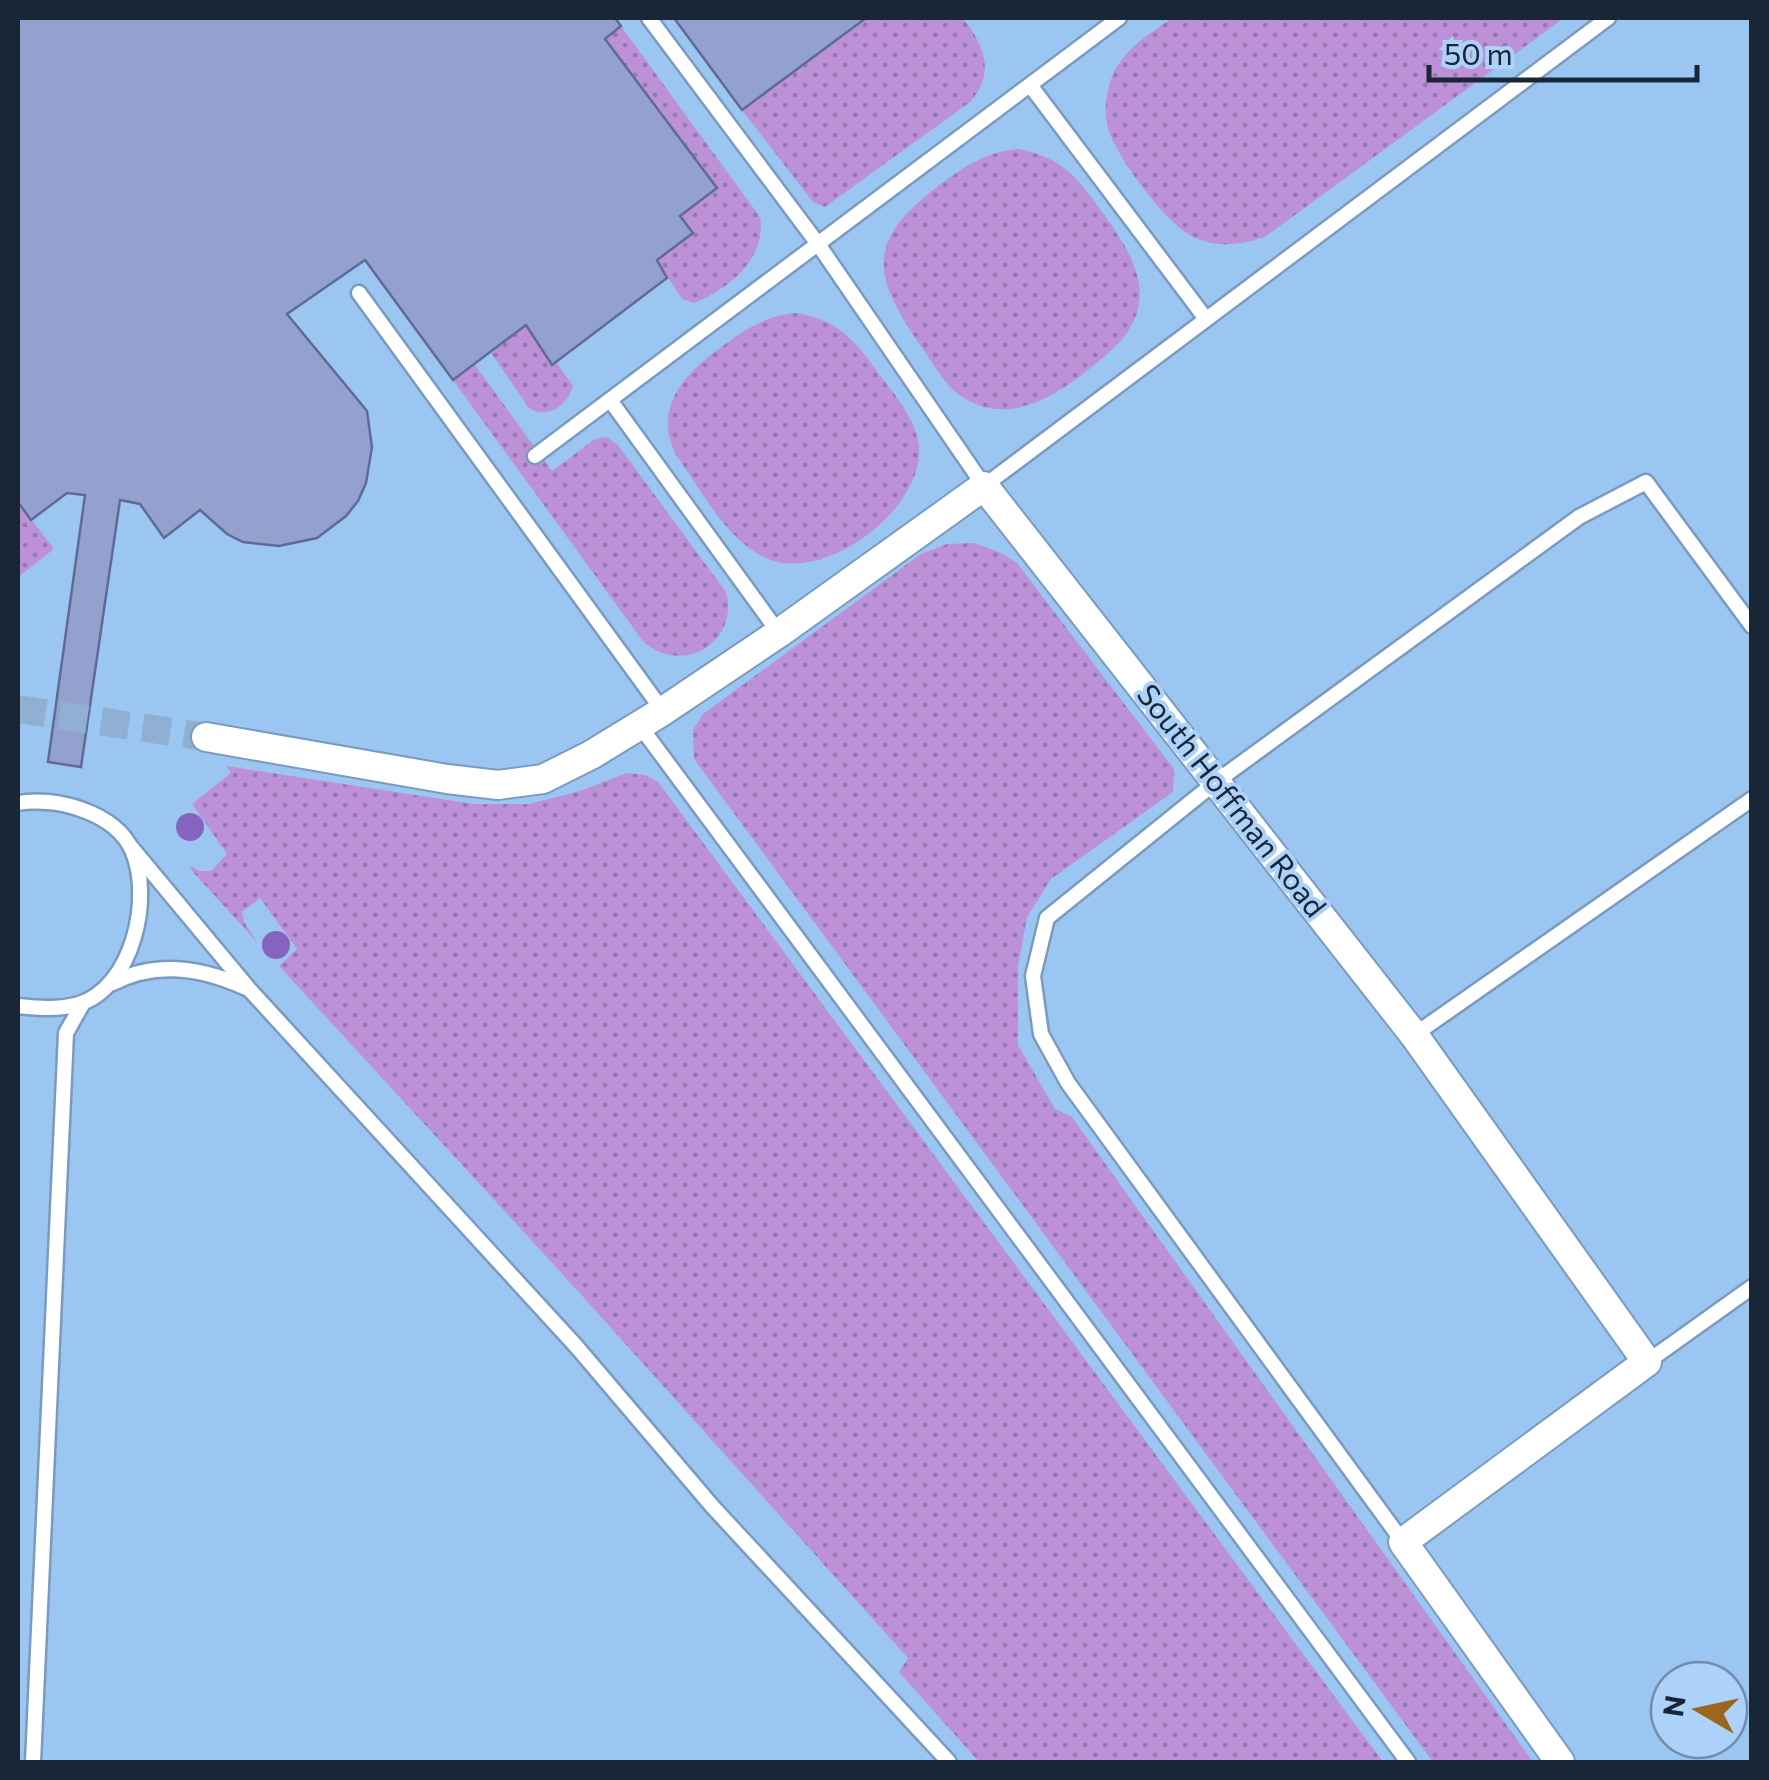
<svg xmlns="http://www.w3.org/2000/svg" width="1769" height="1780" viewBox="0 0 1769 1780" font-family="Commissioner,sans-serif">
<style>
.built{fill:#9cc6f2;fill-rule:evenodd}
.grass{fill:url(#grass-dots)}
.building{fill:#93a1cf;stroke:#5f6b96;stroke-width:2.5}
.lines{fill:none;stroke-linecap:round;stroke-linejoin:round}
.street-tunnel{stroke:#8fb0d3;stroke-width:28;stroke-dasharray:28 14;stroke-linecap:butt}
.lane-casing{stroke:#799bc1;stroke-width:19}
.street-casing{stroke:#799bc1;stroke-width:32}
.lane{stroke:#fff;stroke-width:14}
.street{stroke:#fff;stroke-width:28}
.tree{fill:#8563be}
.labels{text-anchor:middle;stroke-width:8;stroke-linejoin:round;paint-order:stroke}
.street-label{font-size:30px;fill:#192635;stroke:#add2fa}
</style>
<defs>
<pattern id="grass-dots" width="8" height="8" patternUnits="userSpaceOnUse" patternTransform="scale(2.5)"><rect width="8" height="8" fill="#bc91d8"/><path d="M2 2h.1M6 6h.1" fill="none" stroke="#9876b0" stroke-width="1.8" stroke-linecap="round"/></pattern>
</defs>
<rect width="100%" height="100%" fill="#add2fa"/>
<path class="built" d="M18 18H1751V1762H18ZM1669 1680H1729V1740H1669Z"/>
<g class="grass">
<path d="M866 18H963C984 45 996 73 970 102L825 207 813 202 742 110Z"/>
<path d="M1172 18H1564L1265 237C1240 245 1214 249 1190 235 1164 220 1118 159 1109 131 1103 114 1106 93 1112 77 1123 49 1150 34 1172 18Z"/>
<path d="M621 26 760 217C767 258 729 289 694 303L682 299 657 260 693 233 680 216 717 188 605 39Z"/>
<path d="M1018 149C1065 158 1078 179 1105 216 1140 264 1161 309 1106 355 1066 389 1011 433 958 394 944 383 935 367 925 352 876 282 860 245 937 187 964 167 984 152 1018 149Z"/>
<path d="M797 313C838 320 856 341 879 374 895 395 916 419 919 446 925 510 820 588 762 556 725 537 702 491 678 458 651 412 682 375 720 348 746 329 764 316 797 313Z"/>
<path d="M526 325 551 365 556 362 573 386C568 405 547 420 529 408L491 353Z"/>
<path d="M475 365 552 471 595 439 607 437 618 445 726 592C740 644 679 677 642 640L453 380Z"/>
<polygon points="18,502 54,549 18,577"/>
<polygon points="974,543 1001,553 1017,563 1174,769 1173,792 1051,879 1027,917 1018,967 1018,1045 1055,1109 1072,1117 1533,1762 1433,1762 694,759 693,730 703,714 921,554 947,544"/>
<polygon points="226,766 474,804 529,804 580,791 627,773 646,775 659,783 1383,1762 979,1762 899,1672 908,1658 567,1279 279,966 297,949 260,898 242,912 244,922 257,942 193,872 190,866 200,871 211,871 227,854 192,804 231,773"/>
</g>
<g class="building">
<polygon points="18,18 615,18 621,26 605,39 717,188 680,216 693,233 657,260 667,278 552,365 526,325 453,380 365,260 287,314 367,411 372,447 366,483 358,501 346,516 317,538 279,546 243,542 227,534 200,510 164,538 140,504 120,500 81,767 48,762 85,495 67,493 31,520 18,502"/>
<polygon points="674,18 866,18 742,110"/>
</g>
<g class="lines">
<polyline class="street-tunnel" points="18,709 206,737"/>
<defs>
<g id="lane">
<polyline points="649,18 818,244 984,486 1608,18"/>
<polyline points="1030,85 1206,319"/>
<polyline points="359,293 663,711"/>
<polyline points="610,400 779,633"/>
<polyline points="535,456 1119,18"/>
<polyline points="640,726 1408,1762"/>
<path d="M18 803C54 796 115 812 132 850 153 897 133 987 79 1004 59 1010 37 1008 18 1006"/>
<polyline points="131,847 249,989 576,1346 712,1506 949,1762"/>
<path d="M113 983C157 960 203 968 246 988"/>
<polyline points="1414,1035 1752,799"/>
<polyline points="1647,1362 1752,1287"/>
<polyline points="1403,1542 1068,1083 1041,1034 1033,976 1047,918 1217,781 1579,517 1646,482 1752,626"/>
<polyline points="33,1762 66,1033 83,1003"/>
</g>
<polyline id="street" points="206,737 447,779 498,785 543,779 591,755 663,711 779,633 984,486 1414,1035 1647,1362 1403,1542 1560,1762"/>
</defs>
<use href="#lane" class="lane-casing"/>
<use href="#street" class="street-casing"/>
<use href="#lane" class="lane"/>
<use href="#street" class="street"/>
</g>
<g class="tree">
<circle cx="190" cy="827" r="14"/>
<circle cx="276" cy="945" r="14"/>
</g>
<g class="labels">
<g class="street-label">
<text transform="translate(1231 801) rotate(52)" y="10">South Hoffman Road</text>
</g>
</g>
<rect width="1769" height="1780" fill="none" stroke="#192635" stroke-width="40"/>
<g transform="translate(1699 1710) rotate(279)"><circle r="48" fill="#add2fa" stroke="#728dab" stroke-width="2.5"/>
<path d="M0-8L18 38L0 25L-18 38Z" fill="#9a671d"/>
<text y="-15" font-size="28" font-weight="bold" text-anchor="middle" fill="#192635">N</text>
</g>
<path d="M1429 65v15h268v-15" fill="none" stroke="#192635" stroke-width="5"/>
<text x="1444" y="65" font-size="30" fill="#192635" stroke="#add2fa" stroke-width="8" paint-order="stroke">50 m</text>
</svg>
